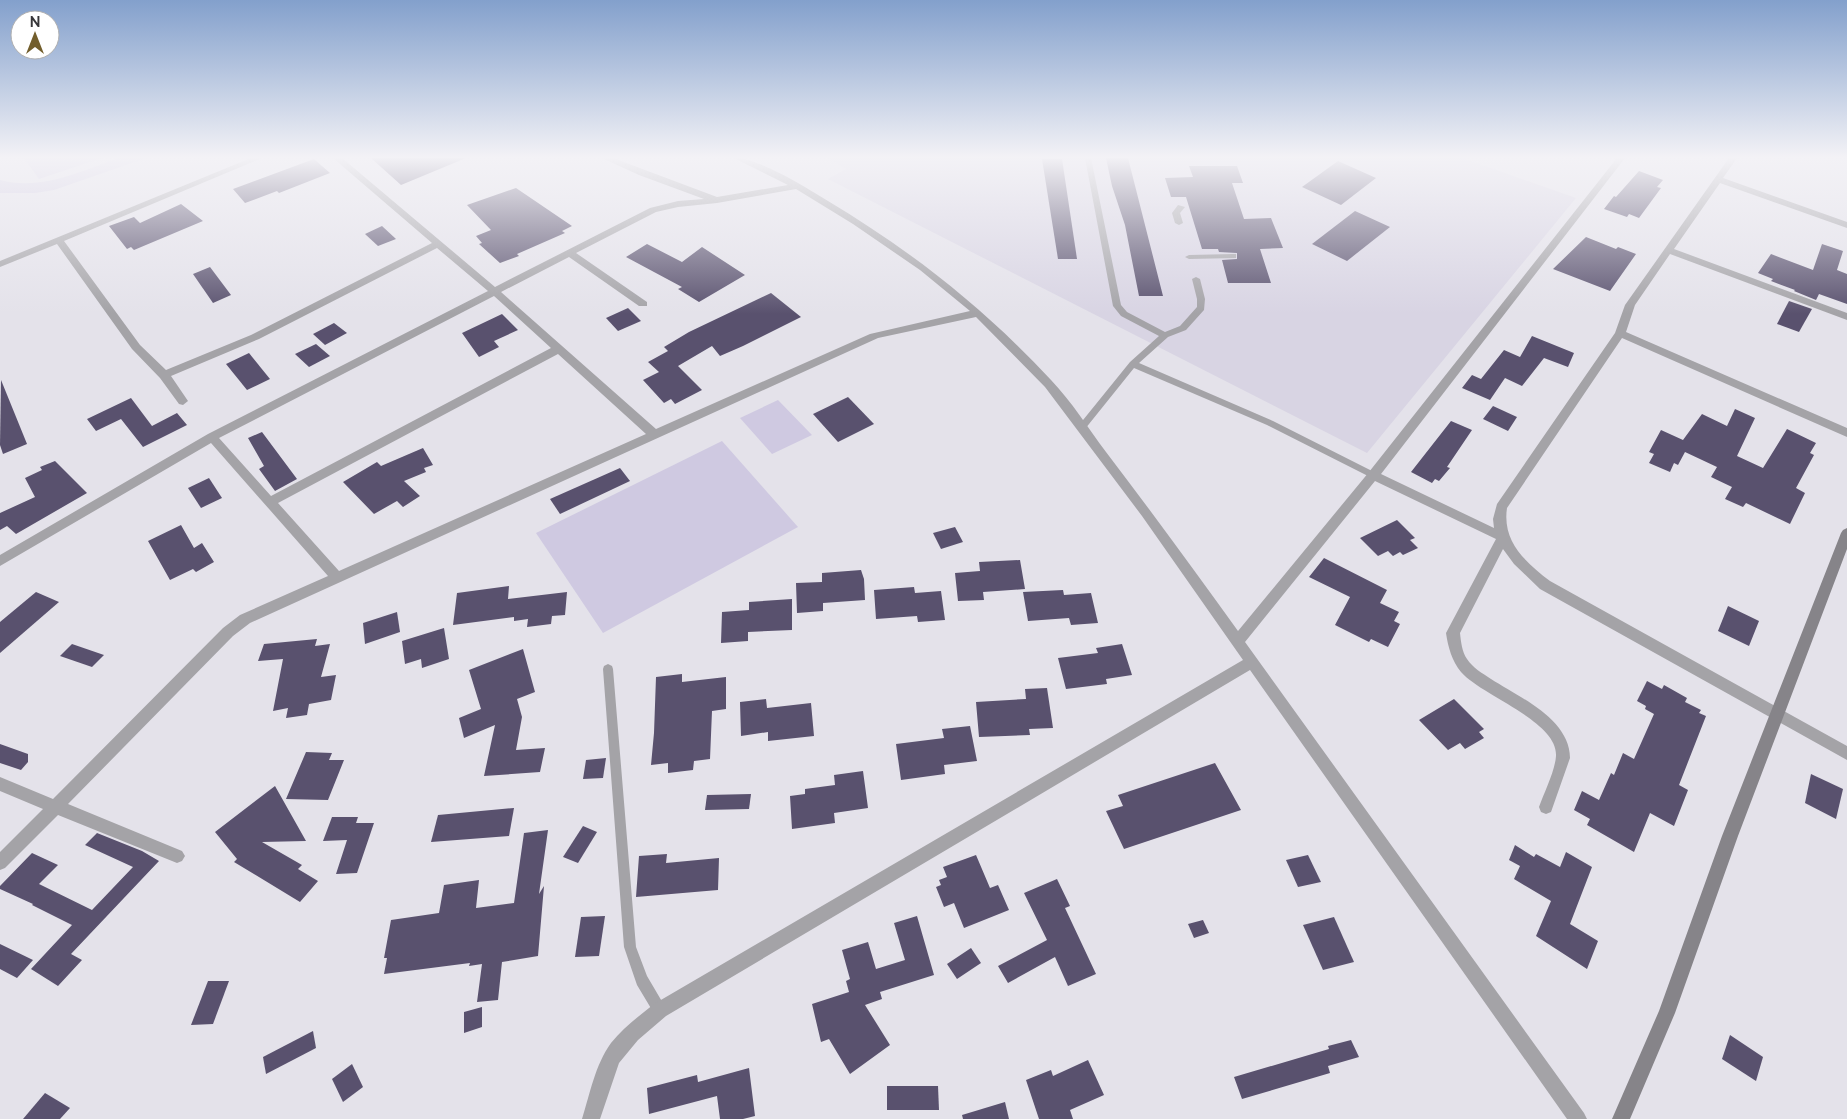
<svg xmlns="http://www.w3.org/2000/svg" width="1847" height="1119" viewBox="0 0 1847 1119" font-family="Raleway,sans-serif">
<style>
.built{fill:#d8d4e3}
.green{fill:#cfc9e1}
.building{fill:#59516e}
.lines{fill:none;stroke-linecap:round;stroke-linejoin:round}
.lane{fill:#a4a3a7;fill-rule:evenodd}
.street{fill:#a4a3a7;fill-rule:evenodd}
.secondary{fill:#868489;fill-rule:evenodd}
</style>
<rect width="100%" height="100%" fill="#e4e2ea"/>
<polygon class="built" points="828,158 1462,158 1576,198 1367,453 828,179 846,169"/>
<g class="green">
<polygon points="24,158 102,158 39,179"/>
<path d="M119 158H146L54 190 35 193H0V180C42 191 81 171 119 158Z"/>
<polygon points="778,400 812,435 772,454 740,418"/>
<polygon points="722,441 798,527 603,633 536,533"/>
</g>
<g class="building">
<polygon points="371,158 466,158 401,185"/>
<polygon points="1106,158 1128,158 1163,296 1139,296 1125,225 1112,186"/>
<polygon points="314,159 330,173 279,193 277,191 245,203 233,189"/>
<polygon points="1042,159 1062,159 1077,259 1058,259"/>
<polygon points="1338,161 1376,178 1341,205 1302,187"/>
<polygon points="1189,166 1237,166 1243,183 1232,183 1244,219 1271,218 1283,248 1260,249 1271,283 1228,283 1222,260 1237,259 1237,253 1219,252 1218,249 1202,249 1186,197 1171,197 1165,178 1193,177"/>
<polygon points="1639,171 1663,180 1657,187 1661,188 1639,218 1629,214 1627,217 1604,209 1614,196 1616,197"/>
<polygon points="516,188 572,226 562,231 565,233 517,254 519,256 500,263 479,244 482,243 476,236 491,230 467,205"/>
<polygon points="181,204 203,221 134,250 131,247 127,249 109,226 134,217 140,223"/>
<polygon points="1355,211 1390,227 1347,261 1312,244"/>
<polygon points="382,226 396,239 378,246 365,234"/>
<polygon points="1586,237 1616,249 1618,247 1636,254 1610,291 1553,269"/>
<polygon points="647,244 682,262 702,247 745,275 699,302 678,289 682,287 626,257"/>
<polygon points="1822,244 1843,251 1837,270 1847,274 1847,304 1819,294 1816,300 1794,291 1795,290 1771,281 1773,279 1758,273 1771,254 1813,270"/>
<polygon points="210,267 231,295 213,303 193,274"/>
<polygon points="771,293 801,317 743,346 720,356 712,346 678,366 702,390 675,404 671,399 664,403 643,380 659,372 648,362 668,351 664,347 689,332"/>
<polygon points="1789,301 1812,309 1799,332 1777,324"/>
<polygon points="628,308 641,321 618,331 606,318"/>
<polygon points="502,314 518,330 494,341 499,347 479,357 462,333"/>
<polygon points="334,323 347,333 325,345 313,334"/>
<polygon points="1532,336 1574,353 1568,367 1544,358 1522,386 1505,378 1490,400 1462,388 1472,375 1481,379 1504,350 1520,357"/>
<polygon points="316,344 330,356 309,367 295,354"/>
<polygon points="249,353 270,379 247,390 226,364"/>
<polygon points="1,380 27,444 3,454 0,445"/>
<polygon points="848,397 874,424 838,442 813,414"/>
<polygon points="131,398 152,426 177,413 187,425 143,447 121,419 96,431 87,419"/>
<polygon points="1493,406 1517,417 1508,431 1483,419"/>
<polygon points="1735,409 1755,418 1737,456 1763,468 1787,429 1816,443 1810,453 1814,455 1796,488 1805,493 1790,524 1746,503 1743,507 1725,499 1732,487 1711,477 1717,467 1685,452 1678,465 1674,463 1670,472 1649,463 1654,454 1649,452 1661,430 1683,440 1702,414 1727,426"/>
<polygon points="1451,421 1472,430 1447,467 1450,468 1439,481 1435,479 1432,483 1411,472"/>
<polygon points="262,432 297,479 275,491 259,469 264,466 248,438"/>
<polygon points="423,448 433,465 424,468 426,472 404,481 420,496 403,507 397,501 374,514 343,482 377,462 381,466"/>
<polygon points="55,461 87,493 16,534 7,526 0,530 0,513 35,497 25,478 42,470 40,467"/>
<polygon points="620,468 630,481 560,514 550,499"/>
<polygon points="209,478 222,498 201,508 188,488"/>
<polygon points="1397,520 1415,538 1410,540 1418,548 1403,555 1400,552 1393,556 1388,551 1378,556 1360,538"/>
<polygon points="181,525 194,548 202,543 214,562 196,572 193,569 170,580 148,541"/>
<polygon points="955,527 963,542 941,549 933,533"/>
<polygon points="1324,558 1387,590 1380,603 1399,612 1394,621 1400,624 1388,647 1371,639 1369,642 1335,625 1350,597 1309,577"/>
<polygon points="1020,560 1025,589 983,592 984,600 958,601 955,573 980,571 979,562"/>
<polygon points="861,570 864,579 865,600 823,603 823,611 797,613 796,583 822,582 822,573"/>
<polygon points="509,586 508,599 567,592 565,615 552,616 551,624 527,627 528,619 514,621 514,617 453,625 457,593"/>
<polygon points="914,587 915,593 941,591 945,620 918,622 917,616 876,619 874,590"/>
<polygon points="1063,590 1064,595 1091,593 1098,623 1071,625 1069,618 1028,621 1023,592"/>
<polygon points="36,592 59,602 0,653 0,622"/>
<polygon points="792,599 792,630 748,632 748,641 721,643 722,612 749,610 749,602"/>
<polygon points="1728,606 1759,621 1749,646 1718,631"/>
<polygon points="397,612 400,632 365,644 363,623"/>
<polygon points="444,628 449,659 422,668 421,659 405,664 402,641"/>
<polygon points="317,639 315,646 330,644 321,677 336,675 331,700 309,704 307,715 286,718 288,708 273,711 283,659 258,661 264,644"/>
<polygon points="72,644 104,655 92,667 60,656"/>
<polygon points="1122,644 1132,675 1106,679 1107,684 1066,689 1058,658 1098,653 1096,648"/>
<polygon points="523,649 535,692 517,699 522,717 516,750 545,748 540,772 484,776 495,725 464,738 459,718 481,709 469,670"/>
<polygon points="682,674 682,682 726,677 726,709 712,711 710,759 694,761 693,770 668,773 668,763 651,765 654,733 656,677"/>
<polygon points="1647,681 1662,689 1664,685 1687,698 1685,702 1701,710 1699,713 1706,716 1679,785 1688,790 1674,826 1650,813 1634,852 1587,825 1590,819 1574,810 1582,791 1599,800 1611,773 1614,775 1623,753 1634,759 1654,714 1645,709 1646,706 1637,701"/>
<polygon points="1047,688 1053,728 1029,729 1030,735 979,737 976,702 1026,699 1025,689"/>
<polygon points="766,699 767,708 811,703 814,736 768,741 768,732 741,736 740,702"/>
<polygon points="1454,699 1484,729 1479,732 1484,738 1465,749 1460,743 1448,750 1419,720"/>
<polygon points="970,726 977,761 944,765 945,774 901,780 896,744 944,738 942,729"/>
<polygon points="0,744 28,754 28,762 21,770 0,763"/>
<polygon points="306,752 332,753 329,760 344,760 328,800 286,799"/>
<polygon points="606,758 603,778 583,779 586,760"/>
<polygon points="1215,763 1241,810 1124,849 1106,811 1123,806 1118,795"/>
<polygon points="863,771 868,808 834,813 835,823 792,829 790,796 805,794 805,789 835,785 834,775"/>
<polygon points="1811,774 1843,789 1836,819 1805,803"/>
<polygon points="275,786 306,841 262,842 302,865 298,869 318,881 300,902 234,862 237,859 215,832"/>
<polygon points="751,794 749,809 705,810 707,795"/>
<polygon points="514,808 509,836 431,842 438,815"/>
<polygon points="332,817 358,817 356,823 374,823 357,873 336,874 347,840 323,841"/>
<polygon points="583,826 597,832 578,863 563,857"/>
<polygon points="548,830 539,894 544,886 538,956 502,962 498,1000 477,1002 482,964 469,966 470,963 384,974 387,958 384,958 391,920 439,913 444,885 479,880 476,908 514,903 524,833"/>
<polygon points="97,833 142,851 159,861 71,954 82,960 58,986 31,969 72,925 32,905 33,904 0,889 0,886 32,853 58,865 39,884 92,910 133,867 85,845"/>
<polygon points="1515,845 1534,857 1536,854 1560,867 1566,852 1592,867 1570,924 1598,941 1587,969 1536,936 1551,901 1514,879 1520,866 1509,860"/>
<polygon points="667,854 666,863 719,858 718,890 636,897 639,856"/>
<polygon points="976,855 990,888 998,885 1009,910 964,928 954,903 944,907 936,887 941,885 939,880 947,877 943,867"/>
<polygon points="1308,855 1321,882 1298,887 1286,860"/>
<polygon points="1057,879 1070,906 1065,908 1096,974 1068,986 1055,957 1008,983 998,966 1047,940 1024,893"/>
<polygon points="605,916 599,956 575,957 581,917"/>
<polygon points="917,916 934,975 880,992 882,999 865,1005 890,1045 850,1074 829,1039 821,1042 812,1004 849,992 846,981 850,979 842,950 868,942 876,969 905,960 894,923"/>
<polygon points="1334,917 1354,962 1323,970 1303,925"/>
<polygon points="1203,920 1209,933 1194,938 1188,924"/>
<polygon points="0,944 33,960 17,978 0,969"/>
<polygon points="971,948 981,963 957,979 947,964"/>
<polygon points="208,981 229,981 213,1024 191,1025"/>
<polygon points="482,1007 482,1027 464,1033 464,1012"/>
<polygon points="313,1031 316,1048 266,1074 263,1057"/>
<polygon points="1730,1035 1763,1057 1756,1081 1722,1059"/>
<polygon points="1351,1040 1359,1057 1328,1066 1330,1073 1242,1099 1234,1077 1329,1049 1328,1046"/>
<polygon points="1088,1060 1104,1095 1070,1110 1073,1119 1039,1119 1026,1080 1051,1070 1053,1076"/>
<polygon points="352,1064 363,1087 343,1102 332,1079"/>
<polygon points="749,1068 755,1116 743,1119 720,1119 717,1096 649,1114 647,1088 697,1075 698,1082"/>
<polygon points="887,1086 938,1086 939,1110 887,1110"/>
<polygon points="45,1093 70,1108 60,1119 23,1119"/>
<polygon points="1005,1102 1009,1119 963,1119 962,1115"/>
</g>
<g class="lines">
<g class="lane">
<polygon points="1085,158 1091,158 1121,305 1127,312 1165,332 1180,326 1197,307 1197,299 1192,279 1196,277 1200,279 1205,299 1204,310 1186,330 1168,337 1139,363 1273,421 1376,473 1378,475 1376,477 1370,477 1267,425 1134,368 1085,429 1079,429 1078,427 1079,425 1130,362 1159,336 1121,316 1113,306"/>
<polygon points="1178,205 1185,207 1180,213 1183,223 1179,225 1175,223 1172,213"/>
<polygon points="1233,254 1236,254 1236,258 1189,259 1185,257 1189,255"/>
<polygon points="608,664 612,666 613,669 636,947 647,976 667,1010 665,1015 660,1017 655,1015 637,985 624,947 603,669 604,666"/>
</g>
<path class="street" d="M251 158H262L64 241 140 345 166 370 251 335 432 243 333 158H342L495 287 650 208 678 201 704 199 639 175 602 158H613L717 197 788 185 734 158C757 157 807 188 828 201 913 252 984 308 1051 380 1072 402 1088 428 1106 452 1151 511 1195 571 1238 631L1369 472 1617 158H1625L1381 474 1494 528 1493 519 1497 504 1615 333 1625 305 1729 158H1737L1723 178 1847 222V228L1720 183 1674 249 1847 313V320L1670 254 1635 305 1626 332 1847 428V437L1622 338 1507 508C1502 541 1525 562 1550 581L1847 746V760L1540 589 1514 564 1503 549 1460 633C1461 642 1462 652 1467 659 1473 668 1482 673 1491 679 1519 697 1570 719 1570 758L1551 812 1546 814 1541 812 1539 807C1544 793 1555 771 1556 756 1558 721 1482 696 1461 672 1452 661 1448 647 1446 633L1496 539 1375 481 1245 642 1584 1113 1587 1119H1567L1250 670 666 1016 638 1040 619 1063 600 1119H582C590 1094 595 1065 611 1043 623 1028 639 1016 654 1004L1243 660 1142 516 1045 387 976 317 878 338 250 623 233 636 68 804 182 851 185 856 182 861 177 863 58 815 5 868 0 870V852L43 809 0 791V777L53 799 223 628 240 615 328 576 211 443 0 566V555L208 434 488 291 437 248 259 339 171 376 188 401 183 405 179 404 160 378 132 349 57 244 0 267V261ZM796 189 853 224 920 270 970 311 870 334 656 429 501 292 569 257 639 306H647V302L576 253 656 212 678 207 717 203ZM494 296 551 348 271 496 219 438ZM558 354 646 434 339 571 278 503Z"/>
<polygon class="secondary" points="1847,528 1847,549 1738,836 1675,1013 1630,1119 1612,1119 1659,1011 1722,836 1841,533 1843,530"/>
</g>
<linearGradient id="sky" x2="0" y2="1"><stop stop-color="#83a0cc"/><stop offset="0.5" stop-color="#f3f2f6"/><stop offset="1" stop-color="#f3f2f6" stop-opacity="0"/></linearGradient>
<rect width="1847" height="314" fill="url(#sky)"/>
<g transform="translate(35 35)"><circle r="24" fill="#ffffff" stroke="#afafb0"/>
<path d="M0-4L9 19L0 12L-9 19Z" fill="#725e2c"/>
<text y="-8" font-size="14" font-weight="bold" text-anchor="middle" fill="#373639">N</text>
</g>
</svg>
